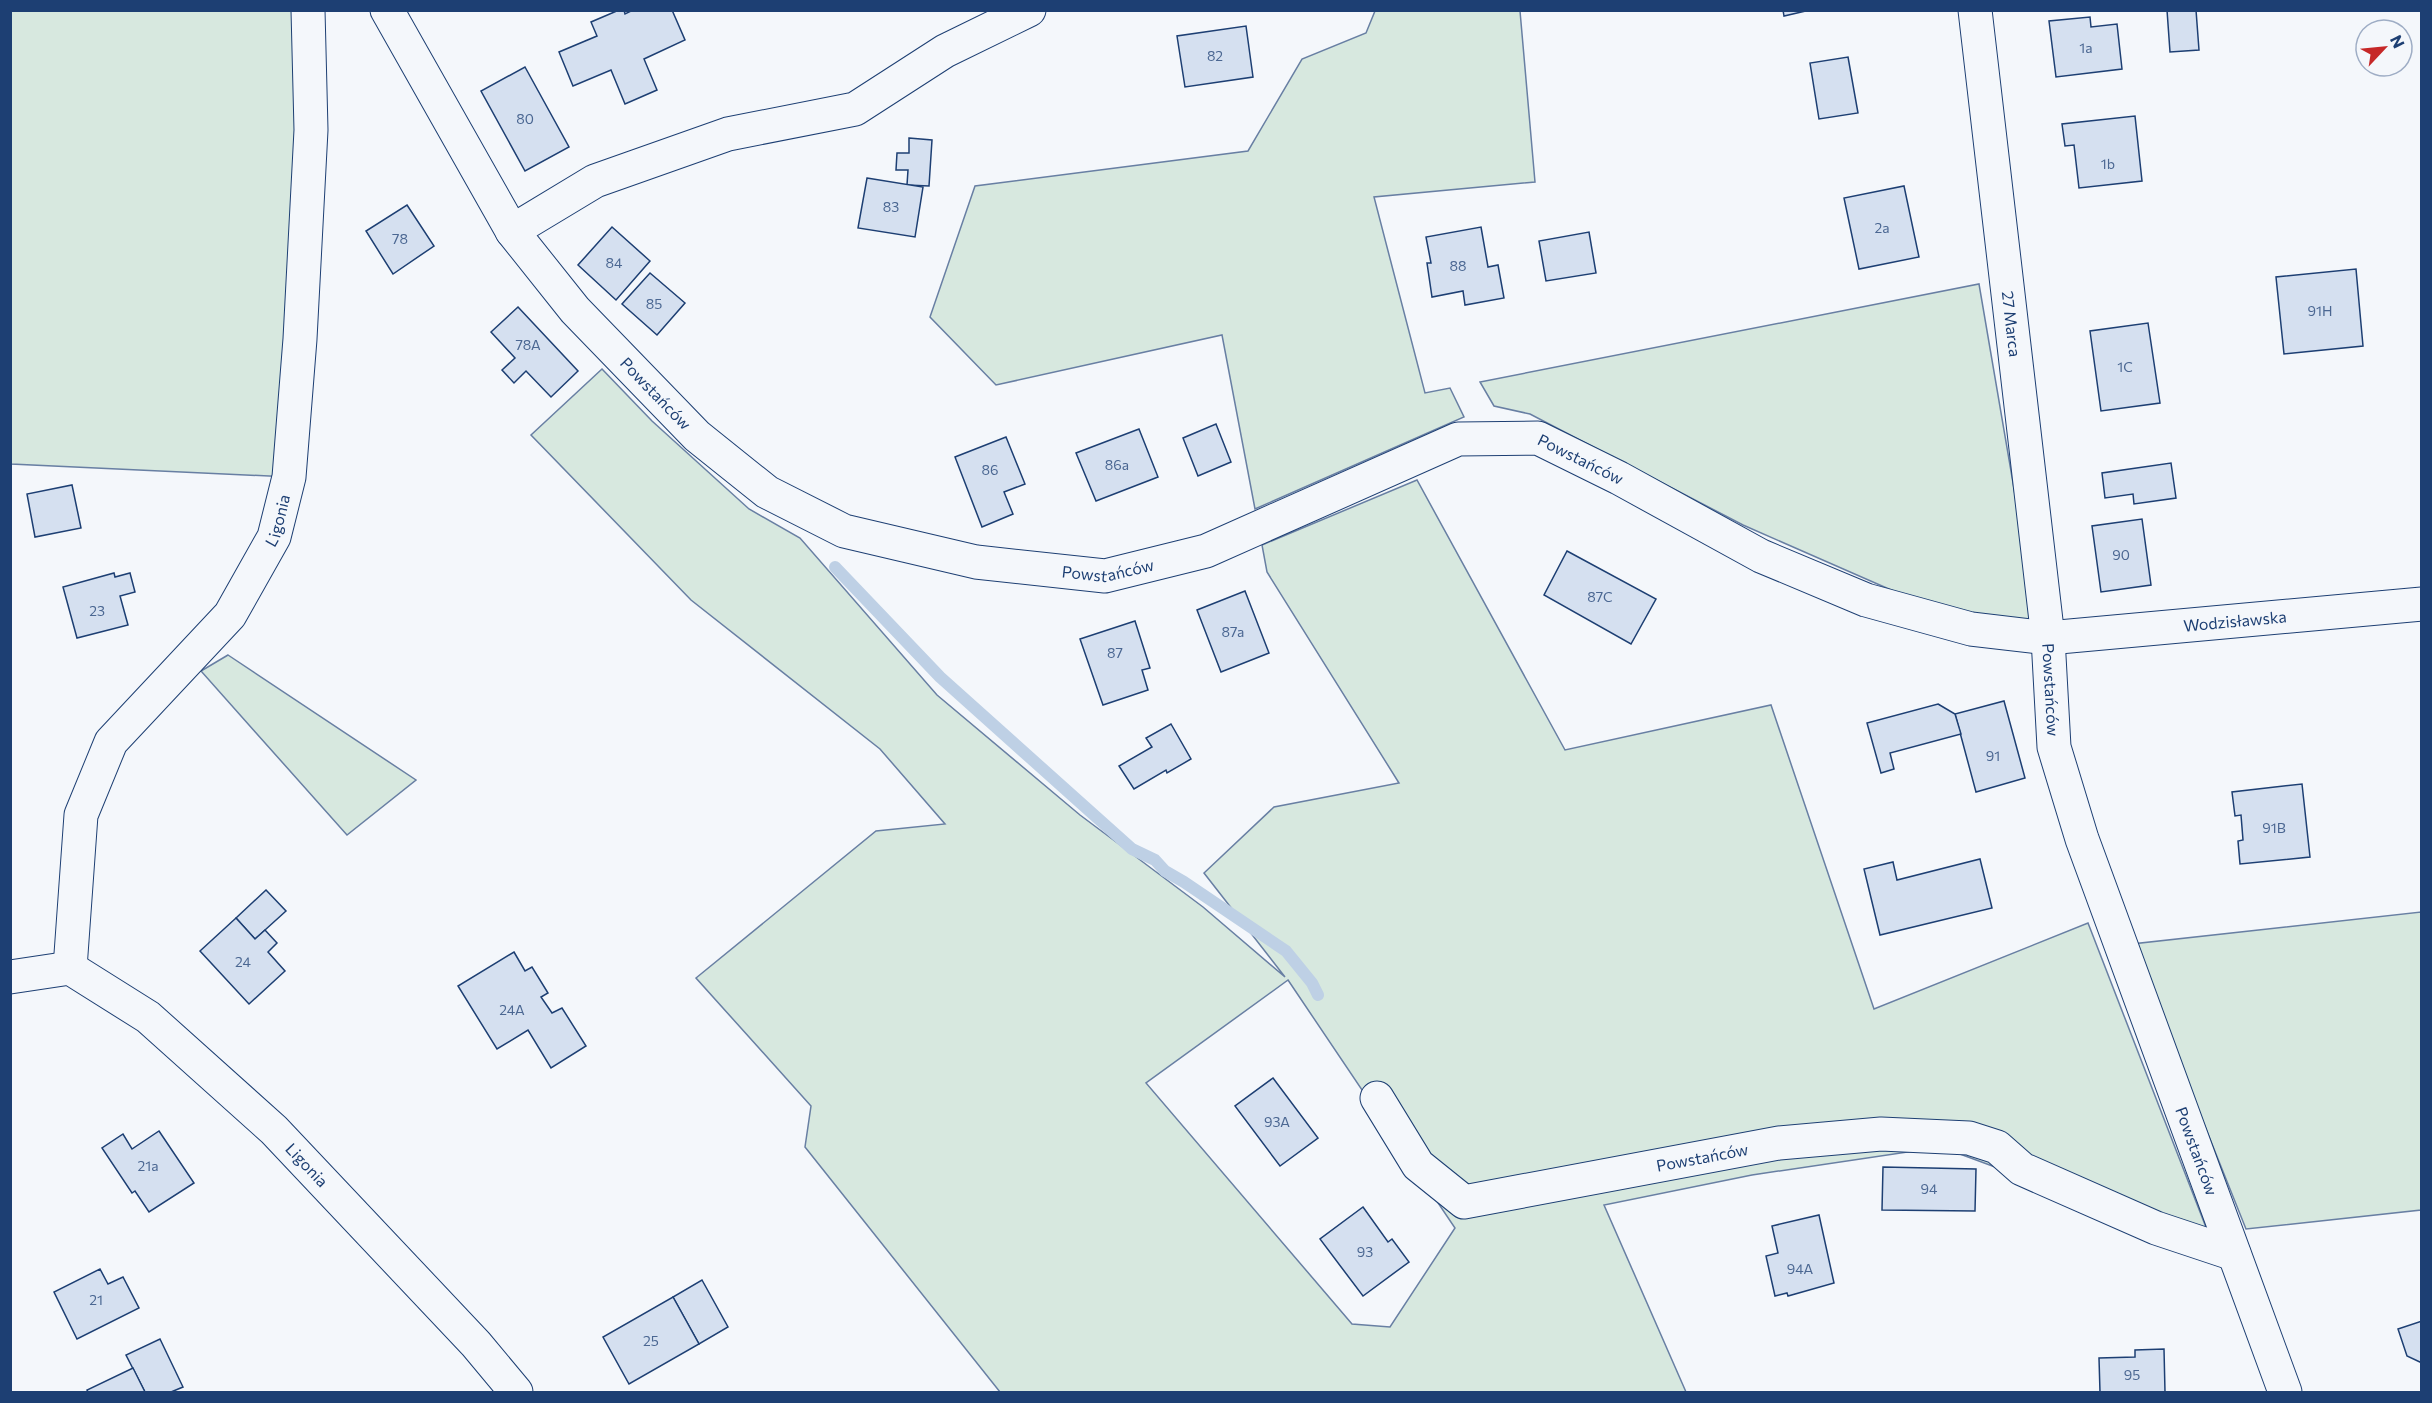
<svg xmlns="http://www.w3.org/2000/svg" width="2432" height="1403" viewBox="0 0 2432 1403" font-family="Commissioner,sans-serif">
<style>
.green{fill:#d7e8df;stroke:#687fa3;stroke-width:1.5;fill-rule:evenodd}
.lines{fill:none;stroke-linecap:round;stroke-linejoin:round}
.stream{stroke:#bed0e5;stroke-width:12}
.building{fill:#d5e0f0;stroke:#1d3f73;stroke-width:1.5}
.street-casing{stroke:#1d3f73;stroke-width:35}
.street{stroke:#f4f7fb;stroke-width:33}
.labels{text-anchor:middle;stroke-width:4.5;stroke-linejoin:round;paint-order:stroke}
.number-label{font-size:14px;fill:#4b6792}
.street-label{font-size:16px;fill:#1d3f73;stroke:#f4f7fb}
</style>
<rect width="100%" height="100%" fill="#f4f7fb"/>
<g class="green">
<polygon points="10,11 316,11 289,477 11,464"/>
<polygon points="1375,11 1520,11 1535,182 1374,197 1425,393 1450,388 1464,417 1255,509 1222,335 996,385 930,317 975,186 1248,151 1302,59 1366,33"/>
<polygon points="1979,284 2038,629 1955,618 1743,525 1530,414 1494,406 1480,382"/>
<path d="M602 369 652 421 749 509 800 538 937 695 1080 815 1203 907 1285 977 1204 873 1274 807 1399 783 1267 572 1262 545 1417 480 1565 750 1771 705 1874 1009 2088 923 2214 1248 1941 1147 1752 1175 1604 1205 1686 1392H1000L805 1147 811 1106 696 978 876 831 945 824 880 749 691 600 531 435ZM1288 980 1455 1228 1390 1327 1352 1324 1146 1083Z"/>
<polygon points="228,655 416,780 347,835 201,671"/>
<polygon points="2421,912 2421,1210 2246,1229 2132,944"/>
</g>
<g class="lines">
<polyline class="stream" points="835,567 940,677 1132,849 1155,860 1165,871 1184,882 1286,951 1312,983 1318,995"/>
</g>
<g class="building">
<polygon points="619,10 624,10 625,14 633,10 672,10 685,40 644,59 657,90 625,104 611,70 573,86 559,52 597,36 591,22"/>
<polygon points="1783,10 1810,10 1784,16"/>
<polygon points="2167,10 2196,10 2199,50 2170,52"/>
<polygon points="2090,17 2091,27 2117,24 2122,69 2056,77 2049,21"/>
<polygon points="1246,26 1253,77 1185,87 1177,36"/>
<polygon points="1848,57 1858,113 1819,119 1810,63"/>
<polygon points="525,67 569,147 525,171 481,91"/>
<polygon points="2135,116 2142,181 2079,188 2074,145 2065,146 2062,124"/>
<polygon points="909,138 932,140 929,186 907,185 908,170 896,170 897,153 909,153"/>
<polygon points="867,178 923,187 915,237 858,228"/>
<polygon points="1904,186 1919,257 1859,269 1844,198"/>
<polygon points="407,205 434,246 393,274 366,231"/>
<polygon points="612,227 650,261 616,300 578,265"/>
<polygon points="1481,227 1488,267 1498,265 1504,298 1465,305 1463,291 1432,297 1427,263 1431,263 1426,237"/>
<polygon points="1589,232 1596,273 1546,281 1539,241"/>
<polygon points="2356,269 2363,346 2284,354 2276,277"/>
<polygon points="650,273 685,303 657,335 622,304"/>
<polygon points="518,307 578,371 551,397 526,371 514,383 502,370 515,358 491,332"/>
<polygon points="2148,323 2160,403 2101,411 2090,331"/>
<polygon points="1216,424 1231,462 1198,476 1183,438"/>
<polygon points="1139,429 1158,477 1096,501 1076,453"/>
<polygon points="1006,437 1025,484 1004,492 1013,514 982,527 955,457"/>
<polygon points="2171,463 2176,498 2134,504 2133,494 2105,498 2102,473"/>
<polygon points="72,485 81,528 35,537 27,494"/>
<polygon points="2142,519 2151,585 2101,592 2092,526"/>
<polygon points="1567,551 1656,599 1631,644 1544,595"/>
<polygon points="114,573 115,577 130,573 135,592 120,596 128,625 77,638 63,587"/>
<polygon points="1245,591 1269,653 1221,672 1197,610"/>
<polygon points="1135,621 1150,668 1142,670 1148,690 1103,705 1080,639"/>
<polygon points="2004,701 2025,778 1976,792 1955,714"/>
<polygon points="1938,704 1955,714 1961,734 1890,753 1894,769 1881,773 1867,723"/>
<polygon points="1171,724 1191,759 1167,773 1166,770 1134,789 1119,766 1152,747 1146,738"/>
<polygon points="2302,784 2310,857 2240,864 2238,841 2243,840 2241,815 2235,816 2232,792"/>
<polygon points="1980,859 1992,908 1880,935 1864,869 1893,862 1897,880"/>
<polygon points="266,890 286,911 255,939 236,918"/>
<polygon points="236,918 255,939 265,930 277,943 268,952 285,971 249,1004 200,951"/>
<polygon points="514,952 525,971 532,967 548,993 541,997 552,1013 562,1008 586,1046 551,1068 528,1030 497,1049 458,986"/>
<polygon points="1273,1078 1318,1138 1280,1166 1235,1106"/>
<polygon points="159,1131 194,1183 149,1212 135,1191 132,1193 102,1148 123,1134 132,1149"/>
<polygon points="1883,1167 1976,1169 1975,1211 1882,1210"/>
<polygon points="1363,1207 1388,1242 1392,1239 1409,1262 1363,1296 1320,1239"/>
<polygon points="1819,1215 1834,1283 1788,1296 1787,1293 1775,1296 1766,1256 1778,1253 1772,1226"/>
<polygon points="100,1269 108,1284 123,1277 139,1308 77,1339 54,1292"/>
<polygon points="702,1280 728,1327 699,1344 673,1297"/>
<polygon points="673,1297 699,1344 629,1384 603,1337"/>
<polygon points="2422,1321 2422,1363 2407,1356 2398,1329"/>
<polygon points="160,1339 183,1387 171,1392 145,1392 126,1355"/>
<polygon points="2164,1349 2165,1392 2100,1392 2099,1358 2135,1357 2135,1350"/>
<polygon points="133,1368 145,1392 88,1392 87,1390"/>
</g>
<g class="lines">
<defs>
<g id="street">
<path id="s1" d="M387 10 512 231 575 310 697 436 767 492 844 531 976 562 1105 576 1206 551 1458 439 1538 438 1619 478 1761 556 1866 600 1971 629 2048 638 2422 604"/>
<path id="s2" d="M1975 10 2048 638 2054 747 2082 839 2285 1392"/>
<polyline points="512,231 595,181 728,134 855,109 945,51 1029,10"/>
<path id="s3" d="M70 968 81 815 111 742 230 615 274 537 289 477 300 339 311 130 308 10"/>
<path id="s4" d="M10 977 70 968 148 1017 274 1130 476 1344 516 1392"/>
<path id="s5" d="M1377 1098 1418 1165 1464 1202 1779 1143 1881 1134 1969 1138 1997 1147 2022 1169 2156 1228 2234 1254"/>
</g>
</defs>
<use href="#street" class="street-casing"/>
<use href="#street" class="street"/>
</g>
<g class="labels">
<g class="number-label">
<text x="2086" y="53">1a</text>
<text x="1215" y="61">82</text>
<text x="525" y="124">80</text>
<text x="2108" y="169">1b</text>
<text x="891" y="212">83</text>
<text x="1882" y="233">2a</text>
<text x="400" y="244">78</text>
<text x="614" y="268">84</text>
<text x="1458" y="271">88</text>
<text x="654" y="309">85</text>
<text x="2320" y="316">91H</text>
<text x="528" y="350">78A</text>
<text x="2125" y="372">1C</text>
<text x="1117" y="470">86a</text>
<text x="990" y="475">86</text>
<text x="2121" y="560">90</text>
<text x="1600" y="602">87C</text>
<text x="97" y="616">23</text>
<text x="1233" y="637">87a</text>
<text x="1115" y="658">87</text>
<text x="1993" y="761">91</text>
<text x="2274" y="833">91B</text>
<text x="243" y="967">24</text>
<text x="512" y="1015">24A</text>
<text x="1277" y="1127">93A</text>
<text x="148" y="1171">21a</text>
<text x="1929" y="1194">94</text>
<text x="1365" y="1257">93</text>
<text x="1800" y="1274">94A</text>
<text x="96" y="1305">21</text>
<text x="651" y="1346">25</text>
<text x="2132" y="1380">95</text>
</g>
<g class="street-label">
<text dy="6" stroke="none"><textPath href="#s2" startOffset="316">27 Marca</textPath></text>
<text dy="6" stroke="none"><textPath href="#s1" startOffset="471">Powstańców</textPath></text>
<text dy="6" stroke="none"><textPath href="#s1" startOffset="1479">Powstańców</textPath></text>
<text dy="6" stroke="none"><textPath href="#s3" startOffset="513">Ligonia</textPath></text>
<text dy="6" stroke="none"><textPath href="#s1" startOffset="975">Powstańców</textPath></text>
<text dy="6" stroke="none"><textPath href="#s1" startOffset="2172">Wodzisławska</textPath></text>
<text dy="6" stroke="none"><textPath href="#s2" startOffset="684">Powstańców</textPath></text>
<text dy="6" stroke="none"><textPath href="#s2" startOffset="1170">Powstańców</textPath></text>
<text dy="6" stroke="none"><textPath href="#s5" startOffset="380">Powstańców</textPath></text>
<text dy="6" stroke="none"><textPath href="#s4" startOffset="370">Ligonia</textPath></text>
</g>
</g>
<rect width="2432" height="1403" fill="none" stroke="#1d3f73" stroke-width="24"/>
<g transform="translate(2384 48) rotate(64)"><circle r="28" fill="#f4f7fb" stroke="#9eadc5" stroke-width="1.5"/>
<path d="M0-4.5L10 22L0 15L-10 22Z" fill="#c62828"/>
<text y="-9" font-size="16" font-weight="bold" text-anchor="middle" fill="#1d3f73">N</text>
</g>
</svg>
